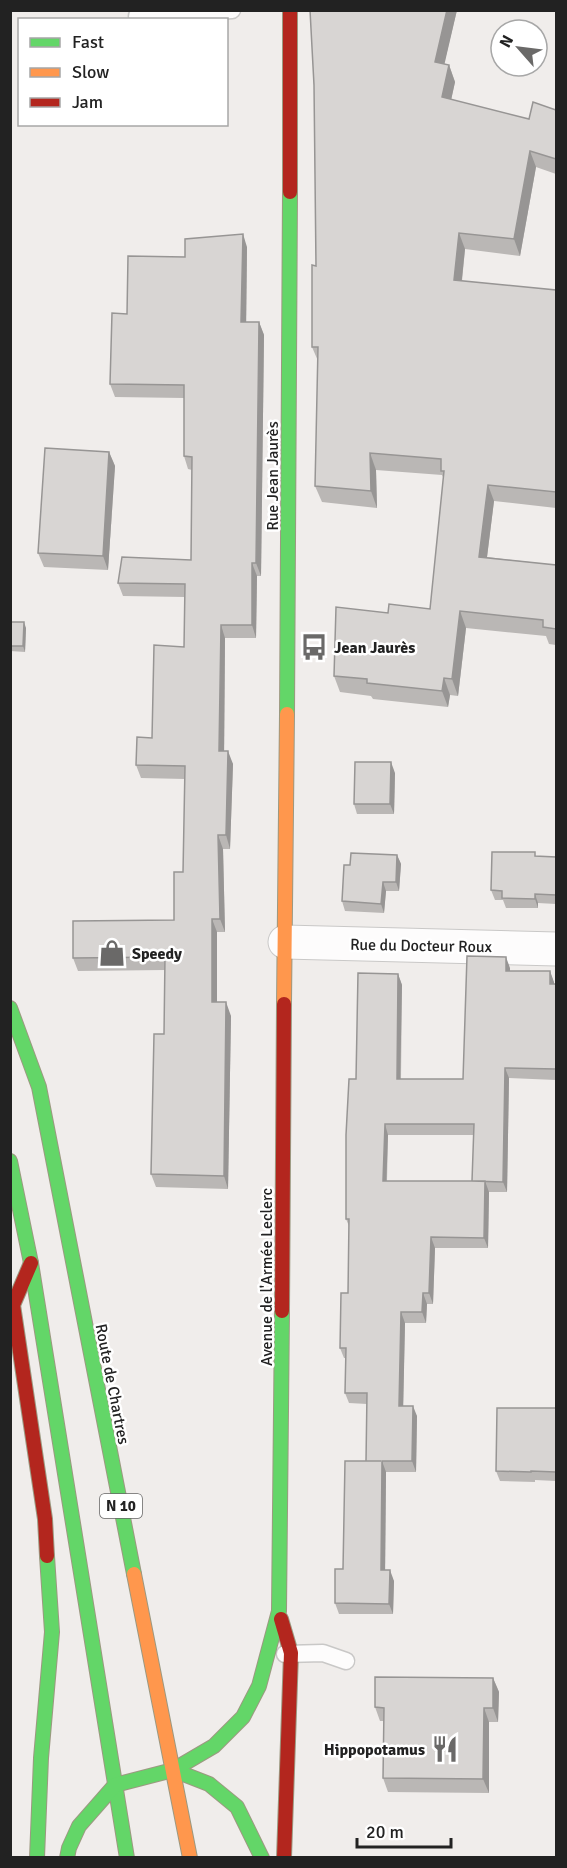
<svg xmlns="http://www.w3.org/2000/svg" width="567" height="1868" viewBox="0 0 567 1868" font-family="Signika,sans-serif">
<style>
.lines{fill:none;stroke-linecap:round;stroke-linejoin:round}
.lane-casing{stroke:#c9c8c7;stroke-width:19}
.street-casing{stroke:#c9c8c7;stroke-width:35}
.fast-casing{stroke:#9c9981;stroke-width:16}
.slow-casing{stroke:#9c9981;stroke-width:16}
.jam-casing{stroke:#9c9981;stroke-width:16}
.lane{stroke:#fdfcfc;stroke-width:16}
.street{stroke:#fdfcfc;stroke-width:33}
.fast{stroke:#63d668;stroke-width:14}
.slow{stroke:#ff974d;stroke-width:14}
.jam{stroke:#b3261e;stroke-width:14}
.wall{fill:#bab7b5;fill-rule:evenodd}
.shaded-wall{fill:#979594}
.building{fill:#d8d5d3;stroke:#979594;stroke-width:1.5}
.labels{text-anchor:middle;stroke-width:5;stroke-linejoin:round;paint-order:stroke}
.shield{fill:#fff;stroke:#646464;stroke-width:1.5}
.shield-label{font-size:15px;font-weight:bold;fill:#222}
.street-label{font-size:16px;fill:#222;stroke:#fff}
.poi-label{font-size:16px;font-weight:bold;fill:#222;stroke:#fff;text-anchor:start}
</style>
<rect width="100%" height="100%" fill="#f0edeb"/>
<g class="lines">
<defs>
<g id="lane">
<polyline points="137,16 232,10"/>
<polyline points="285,1654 323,1653 346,1661"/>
</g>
<polyline id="street" points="285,942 556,949"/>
<g id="fast">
<polyline points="287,714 290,192"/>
<polyline points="10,1008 39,1087 134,1574"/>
<polyline points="10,1161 31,1263 127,1858"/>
<polyline points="173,1770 209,1784 237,1807 262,1858"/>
<polyline points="37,1858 41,1758 52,1632 47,1556"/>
<polyline points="67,1858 69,1848 79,1826 115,1785 173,1770 214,1746 243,1717 259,1686 279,1611 282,1311"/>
</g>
<g id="slow">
<polyline points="284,1004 287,714"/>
<polyline points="134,1574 190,1858"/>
</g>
<g id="jam">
<polyline points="290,10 290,192"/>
<polyline points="31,1263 13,1305 45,1519 47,1556"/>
<polyline points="282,1311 284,1004"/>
<polyline points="281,1619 291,1653 284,1858"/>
</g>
</defs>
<use href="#lane" class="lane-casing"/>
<use href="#street" class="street-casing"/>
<use href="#fast" class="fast-casing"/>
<use href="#slow" class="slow-casing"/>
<use href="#jam" class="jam-casing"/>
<use href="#lane" class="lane"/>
<use href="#street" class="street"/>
<use href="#fast" class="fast"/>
<use href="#slow" class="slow"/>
<use href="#jam" class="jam"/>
</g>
<g class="wall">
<polygon points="310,10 457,10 444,64 449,65 455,82 451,100 529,119 556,110 556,174 536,167 520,256 465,249 462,281 556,290 556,508 494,501 487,557 556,565 556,645 549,644 546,636 466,628 458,696 450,695 448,707 373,699 371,696 340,692 334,676 388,613 430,609 444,479 442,475 376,470 377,508 322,502 315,486 318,361 312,347 316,266 314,85"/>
<polygon points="247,247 246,322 259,322 264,335 261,576 257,576 256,638 225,638 224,751 233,764 230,849 223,849 225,932 217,932 217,1002 231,1016 228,1189 156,1187 151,1174 164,1034 165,970 78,971 73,958 174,920 183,872 185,779 141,778 136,765 152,738 184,647 185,597 123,596 118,583 191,560 192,470 188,469 184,456 184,398 115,397 110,384 127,314 185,257"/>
<polygon points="109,452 115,466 108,570 44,567 38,553"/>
<polygon points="10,622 26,628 25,652 10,651"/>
<polygon points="395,773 394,814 357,814 354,804"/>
<polygon points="397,855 401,864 399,891 386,891 384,913 345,911 342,901 350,865"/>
<polygon points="536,856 556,857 556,904 538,903 538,908 506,908 503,900 495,900 491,890"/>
<path d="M510 968V971H550L554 984H556V1080L509 1078 507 1192H489L488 1248H435L433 1304H427L426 1323H405L403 1406 417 1416 416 1472H386L385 1570 394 1581 393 1614H339L335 1603 366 1461 367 1404 349 1403 345 1393V1358H344L340 1348 348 1293 349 1226 346 1219 356 1079 398 974 402 985 401 1079H463ZM388 1135H474L472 1181H387Z"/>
<polygon points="556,1408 556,1481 535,1480 535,1482 500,1481 496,1471"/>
<polygon points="493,1678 499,1692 498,1722 489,1722 489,1793 388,1792 383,1778 384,1721 380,1721 375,1707"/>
</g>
<g class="shaded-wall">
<polygon points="447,10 457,10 441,79 435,62"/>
<polygon points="449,65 455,82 448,114 442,97"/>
<polygon points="530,151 536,167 520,256 514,239"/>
<polygon points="459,233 465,249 460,297 454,280"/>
<polygon points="243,234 247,247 246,335 241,322"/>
<polygon points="259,322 264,335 261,576 256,563"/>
<polygon points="109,452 115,466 108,570 103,556"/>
<polygon points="370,453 376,470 377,508 371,491"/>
<polygon points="488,485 494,501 485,573 479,557"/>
<polygon points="252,563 257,576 256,638 252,625"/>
<polygon points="460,611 466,628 458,696 452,679"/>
<polygon points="24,622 26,628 25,652 23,646"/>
<polygon points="221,625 225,638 224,764 219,751"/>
<polygon points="444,678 450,695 448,707 442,691"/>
<polygon points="228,751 233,764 230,849 226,835"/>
<polygon points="391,762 395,773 394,814 390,804"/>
<polygon points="218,835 223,849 225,932 220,919"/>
<polygon points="397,855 401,864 399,891 396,882"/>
<polygon points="383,882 386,891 384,913 381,904"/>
<polygon points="535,894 538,903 538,908 535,899"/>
<polygon points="212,919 217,932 217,1015 212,1002"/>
<polygon points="506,957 510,968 510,982 506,971"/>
<polygon points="550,971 554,982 554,995 550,984"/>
<polygon points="398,974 402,985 400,1090 397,1079"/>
<polygon points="226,1002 231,1016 228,1189 224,1176"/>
<polygon points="505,1068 509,1078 507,1192 503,1182"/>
<polygon points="385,1124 388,1135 386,1191 383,1181"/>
<polygon points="485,1181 489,1192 488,1248 484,1238"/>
<polygon points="431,1237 435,1248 433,1304 429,1293"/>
<polygon points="423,1293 427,1304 426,1323 422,1312"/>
<polygon points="401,1312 405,1323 403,1416 399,1406"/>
<polygon points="413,1406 417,1416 416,1472 412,1461"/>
<polygon points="382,1461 386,1472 385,1580 381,1570"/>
<polygon points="390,1570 394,1581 393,1614 389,1604"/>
<polygon points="493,1678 499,1692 498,1722 493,1708"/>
<polygon points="484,1708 489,1722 489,1793 483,1779"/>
</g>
<g class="building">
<polygon points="310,10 447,10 435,62 449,65 442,97 529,119 533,102 556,110 556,159 530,151 514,239 459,233 454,280 556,290 556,492 488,485 479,557 556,565 556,629 543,627 543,620 460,611 452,679 444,678 442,691 367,683 367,679 334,676 336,607 388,613 389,604 430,609 444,471 441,471 441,459 370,453 371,491 315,486 318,347 312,347 312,265 316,266 314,85"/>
<polygon points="243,234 241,322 259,322 256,563 252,563 252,625 221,625 219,751 228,751 226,835 218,835 220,919 212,919 212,1002 226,1002 224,1176 151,1174 154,1034 164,1034 165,957 73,958 73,921 174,920 174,872 183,872 185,766 136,765 137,737 152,738 154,645 184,647 185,584 118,583 122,557 191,560 192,457 184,456 184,385 110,384 112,313 127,314 128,256 185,257 185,239"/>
<polygon points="45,448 109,452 103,556 38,553"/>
<polygon points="10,622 24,622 23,646 10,646"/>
<polygon points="355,762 391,762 390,804 354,804"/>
<polygon points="492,852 535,852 535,856 556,857 556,895 535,894 535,899 502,898 502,891 491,890"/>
<polygon points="351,853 397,855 396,882 383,882 381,904 342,901 344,865 350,865"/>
<polygon points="467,956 506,957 506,971 550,971 550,984 556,984 556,1069 505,1068 503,1182 472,1181 474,1124 385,1124 383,1181 485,1181 484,1238 431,1237 429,1293 423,1293 422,1312 401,1312 399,1406 413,1406 412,1461 382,1461 381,1570 390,1570 389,1604 335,1603 335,1569 343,1569 345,1461 381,1461 366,1461 367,1393 345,1393 346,1348 340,1348 341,1293 348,1293 349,1219 346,1219 346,1135 349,1079 356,1079 358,973 398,974 397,1079 463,1079"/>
<polygon points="497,1408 556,1408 556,1472 531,1471 531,1472 496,1471"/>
<polygon points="375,1677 493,1678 493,1708 484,1708 483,1779 383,1778 384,1708 375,1707"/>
</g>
<defs>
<symbol id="bus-bare" viewBox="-9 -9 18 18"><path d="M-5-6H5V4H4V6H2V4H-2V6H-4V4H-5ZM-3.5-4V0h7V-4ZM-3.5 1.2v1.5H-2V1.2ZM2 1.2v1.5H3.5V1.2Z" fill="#6a6968" stroke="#fff" stroke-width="2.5" paint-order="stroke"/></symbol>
<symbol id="shop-bare" viewBox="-9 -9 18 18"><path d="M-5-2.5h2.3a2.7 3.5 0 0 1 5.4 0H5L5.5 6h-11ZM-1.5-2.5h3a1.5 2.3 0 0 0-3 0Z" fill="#6a6968" stroke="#fff" stroke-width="2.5" paint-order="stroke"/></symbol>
<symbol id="restaurant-bare" viewBox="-9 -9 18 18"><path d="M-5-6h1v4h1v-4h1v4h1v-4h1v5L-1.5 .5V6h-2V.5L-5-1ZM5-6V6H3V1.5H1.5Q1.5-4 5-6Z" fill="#6a6968" stroke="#fff" stroke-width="2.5" paint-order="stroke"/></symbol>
</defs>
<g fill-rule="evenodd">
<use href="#bus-bare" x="295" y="628" width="38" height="38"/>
<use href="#shop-bare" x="93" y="934" width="38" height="38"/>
<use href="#restaurant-bare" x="426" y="1730" width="38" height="38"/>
</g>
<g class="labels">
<rect class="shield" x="100" y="1494" width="42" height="24" rx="4.5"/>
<g class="shield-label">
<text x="121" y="1511">N 10</text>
</g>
<g class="street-label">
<text transform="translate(272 476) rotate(-90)" y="6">Rue Jean Jaurès</text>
<text transform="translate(421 945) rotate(1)" y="6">Rue du Docteur Roux</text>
<text transform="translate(266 1277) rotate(-90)" y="6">Avenue de l'Armée Leclerc</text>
<text transform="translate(113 1384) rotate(79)" y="6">Route de Chartres</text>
</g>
<g class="poi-label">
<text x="334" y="653">Jean Jaurès</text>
<text x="132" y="959">Speedy</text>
<text x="425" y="1755" text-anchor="end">Hippopotamus</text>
</g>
</g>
<rect width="567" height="1868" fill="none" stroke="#222222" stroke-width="24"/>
<rect x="18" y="18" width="210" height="108" fill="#ffffff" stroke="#a7a7a7" stroke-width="1.5"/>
<rect x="30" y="38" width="30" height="9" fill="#63d668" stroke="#a7a7a7" stroke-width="1.5"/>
<text x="72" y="48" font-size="18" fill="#222222">Fast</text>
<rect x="30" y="68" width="30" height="9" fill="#ff974d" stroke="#a7a7a7" stroke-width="1.5"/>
<text x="72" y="78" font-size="18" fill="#222222">Slow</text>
<rect x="30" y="98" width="30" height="9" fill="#b3261e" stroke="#a7a7a7" stroke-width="1.5"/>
<text x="72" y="108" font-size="18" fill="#222222">Jam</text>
<g transform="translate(519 48) rotate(298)"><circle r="28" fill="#ffffff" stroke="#a7a7a7" stroke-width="1.5"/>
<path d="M0-4.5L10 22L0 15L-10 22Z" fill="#6a6968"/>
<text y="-9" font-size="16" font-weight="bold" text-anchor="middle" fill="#222222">N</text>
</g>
<path d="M357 1838v9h94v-9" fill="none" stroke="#222222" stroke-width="3"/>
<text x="366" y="1838" font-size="18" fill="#222222" stroke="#ffffff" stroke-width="4.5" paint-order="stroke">20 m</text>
</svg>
